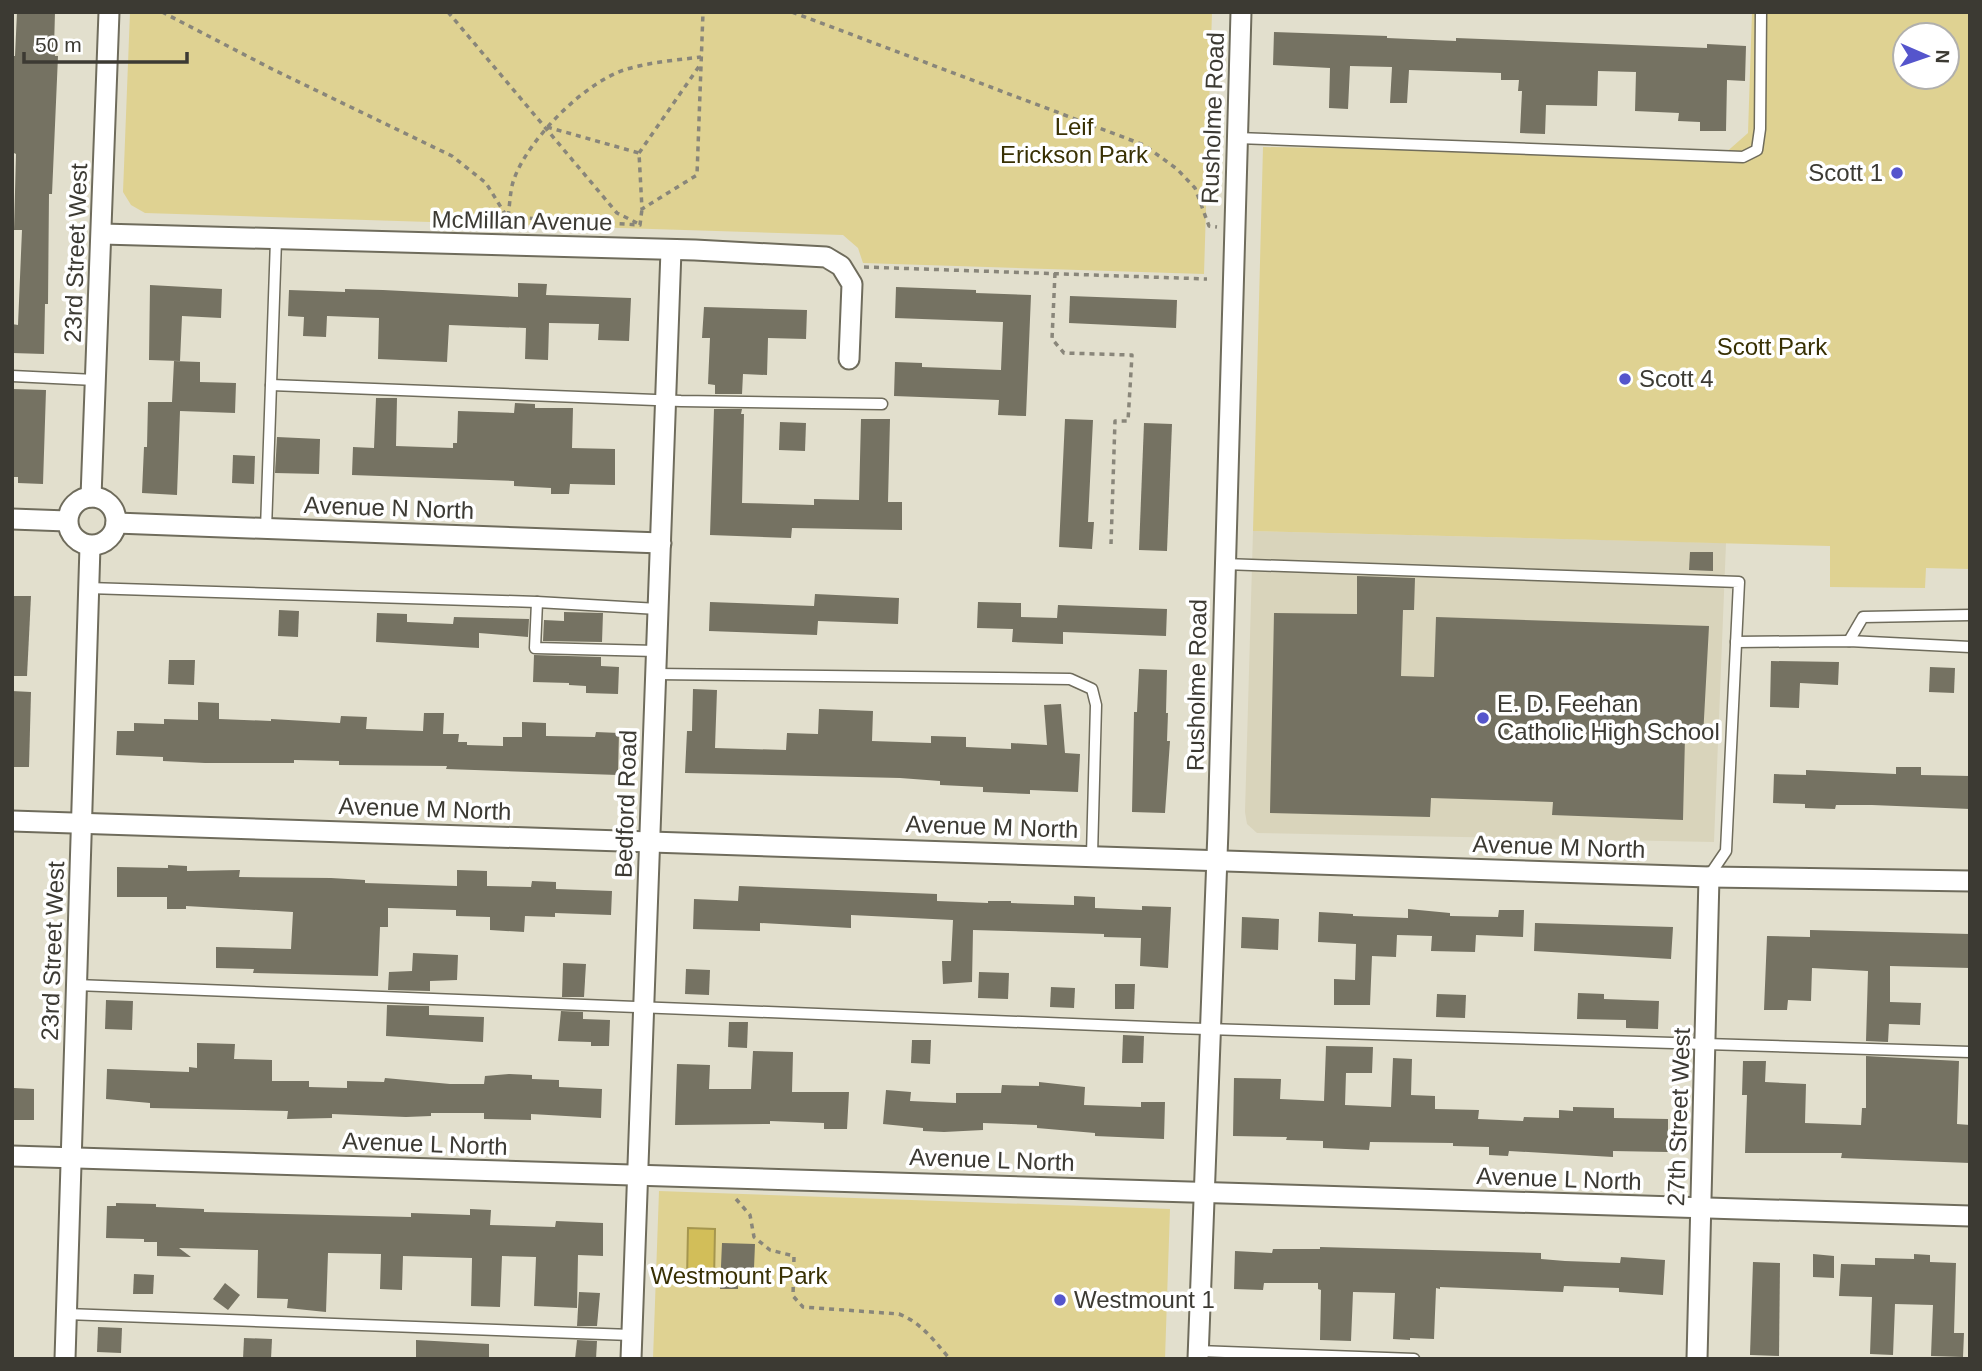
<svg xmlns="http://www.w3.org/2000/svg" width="1982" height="1371" viewBox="0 0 1982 1371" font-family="Arial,sans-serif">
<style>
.built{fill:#d9d4bb}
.green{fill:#dfd292;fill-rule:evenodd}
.water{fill:#d2be59;stroke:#a5964e;stroke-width:2}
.building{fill:#757262}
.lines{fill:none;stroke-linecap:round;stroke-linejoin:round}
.lane-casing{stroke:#6f6c5c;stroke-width:13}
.street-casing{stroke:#6f6c5c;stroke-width:23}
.path{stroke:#89867a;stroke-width:3.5;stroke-dasharray:5 5;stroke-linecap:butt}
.lane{stroke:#fff;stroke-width:10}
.street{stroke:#fff;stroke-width:19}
.poi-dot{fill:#55c;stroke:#fff;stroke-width:2.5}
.labels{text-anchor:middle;stroke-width:7;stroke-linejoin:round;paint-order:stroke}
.street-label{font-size:24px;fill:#3c3a33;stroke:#fff}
.park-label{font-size:24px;fill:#383003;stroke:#fff}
.poi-label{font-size:24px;fill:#3c3a33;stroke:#fff;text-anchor:start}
</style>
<rect width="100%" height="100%" fill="#e2dfcd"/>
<polygon class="built" points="1253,531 1726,543 1714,842 1257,833 1247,824 1245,812"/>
<g class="green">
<polygon points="130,12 1212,12 1204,274 863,263 858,248 843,235 145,213 131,205 123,192"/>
<path d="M1752 12 1970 13V569L1926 568 1925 588 1830 587V546L1253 531 1263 147 1723 155 1748 133ZM1905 35H1947V77H1905Z"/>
<polygon points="659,1191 1170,1209 1165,1359 653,1359"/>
</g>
<polygon class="water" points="688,1228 715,1229 714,1281 687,1280"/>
<g class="building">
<polygon points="17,12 55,12 54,48 55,56 58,56 52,194 49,194 48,304 45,304 44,354 12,353 12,324 18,325 22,230 14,230 16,154 14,153 12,56 15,56"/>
<polygon points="1274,32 1387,36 1387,38 1456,41 1456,38 1707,48 1707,44 1746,46 1745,81 1727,80 1726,131 1700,131 1700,122 1678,121 1679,113 1635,111 1636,72 1598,71 1597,106 1546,105 1545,134 1520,133 1522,91 1518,91 1519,80 1501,80 1501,73 1409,70 1407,103 1390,103 1392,67 1350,66 1348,109 1329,108 1330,68 1273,65"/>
<polygon points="518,283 547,284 546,295 631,298 629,341 598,340 599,324 549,323 548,360 525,359 526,328 449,325 447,362 378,359 379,318 327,316 326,337 303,336 304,317 288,316 289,290 345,292 345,289 383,290 518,297"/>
<polygon points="150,285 222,289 221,318 182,316 180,361 149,360"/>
<polygon points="896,287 976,290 976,293 1031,295 1026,416 998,415 999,400 894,396 895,362 922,363 922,367 1001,370 1003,322 895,318"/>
<polygon points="1070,296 1177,300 1176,328 1069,323"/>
<polygon points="704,307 807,310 806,339 768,338 767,375 743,374 742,394 715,394 715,385 708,384 710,338 702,338"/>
<polygon points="174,361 200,362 200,382 236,383 235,413 180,411 177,495 142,493 144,447 147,447 148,402 172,402"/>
<polygon points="12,389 46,390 43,484 18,483 18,477 14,477"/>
<polygon points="376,398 397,398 396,446 453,448 453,443 457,443 458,411 514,413 515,403 535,404 535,408 573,408 572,448 615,449 615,485 570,484 569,494 551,494 551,488 514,486 514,481 352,475 353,447 374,448"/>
<polygon points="714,409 742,409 741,414 744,414 742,503 814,505 814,499 859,500 861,419 890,419 888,502 902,502 902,530 792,528 791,538 710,535"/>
<polygon points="1065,419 1093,420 1088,522 1094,522 1092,549 1059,547"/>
<polygon points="780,422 806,423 805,451 779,450"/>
<polygon points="1144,423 1172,424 1167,551 1139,550"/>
<polygon points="277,437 320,439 319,474 275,473"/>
<polygon points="233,455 255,456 254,484 232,483"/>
<polygon points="1690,552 1713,552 1713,571 1689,570"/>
<polygon points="1357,576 1415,578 1414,610 1403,610 1401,676 1434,677 1436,617 1709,626 1703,737 1685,737 1683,820 1552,815 1553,802 1431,798 1430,817 1270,813 1274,613 1357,614"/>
<polygon points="815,594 899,598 898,624 818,621 817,635 709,631 710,602 814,606"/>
<polygon points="12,596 31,596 27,676 12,676"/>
<polygon points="978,602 1021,603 1021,617 1057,618 1058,605 1167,609 1166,636 1063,632 1063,644 1012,642 1013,629 977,628"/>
<polygon points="279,610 299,611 298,637 278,636"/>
<polygon points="564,612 603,613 602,642 543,641 544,620 564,621"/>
<polygon points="377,613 407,614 407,622 453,624 454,617 529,619 528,637 479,633 479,648 376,642"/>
<polygon points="534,655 601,657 601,666 619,667 618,694 586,693 586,686 569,685 569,683 533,682"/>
<polygon points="169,660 195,660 194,685 168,684"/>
<polygon points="1771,661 1839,662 1838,685 1800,683 1799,708 1770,707"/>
<polygon points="1930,667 1955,668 1954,693 1929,692"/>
<polygon points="1139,669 1167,670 1166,713 1168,713 1167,741 1170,741 1165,813 1132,812 1134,712 1137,712"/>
<polygon points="693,689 717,690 715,748 786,750 787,733 818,734 819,709 873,711 872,741 931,743 931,736 966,737 966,747 1011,749 1011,743 1047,745 1044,705 1061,704 1065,753 1080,754 1078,792 1030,790 1030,794 983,792 983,787 940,785 940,781 900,778 685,773 687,731 692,731"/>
<polygon points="12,691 31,692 29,767 12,767"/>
<polygon points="198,702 219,703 219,719 271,721 271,719 340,723 341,716 367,717 366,729 423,731 424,713 444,713 443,734 459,734 458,742 467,742 467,745 503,746 503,737 522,737 522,722 546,723 546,736 595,737 596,732 619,733 618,775 446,769 447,766 339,765 339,761 294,760 294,763 205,763 163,761 163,757 116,755 117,731 134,731 134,723 164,724 164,719 198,720"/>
<polygon points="1896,767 1921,767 1921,775 1970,776 1970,809 1872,805 1836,805 1835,809 1805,808 1805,804 1773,803 1774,774 1806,775 1806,770 1896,774"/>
<polygon points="168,865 187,866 187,871 240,870 239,877 331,878 365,880 365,883 457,886 457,870 487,871 487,886 531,887 532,881 556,882 556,889 612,891 611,915 555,913 555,917 525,916 524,932 490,930 490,917 456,916 456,910 388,908 388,927 380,927 378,976 253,973 254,969 216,968 216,947 291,949 293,912 186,906 186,909 167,909 167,897 117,897 117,867 168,868"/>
<polygon points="739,886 937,894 937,901 988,903 988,901 1011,901 1011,903 1074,905 1074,896 1095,897 1095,908 1142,910 1142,906 1171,907 1168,968 1140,966 1141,938 1104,937 1104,934 973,930 972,982 943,984 942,961 951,961 953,920 851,915 851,928 760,923 760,931 693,929 694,899 738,901"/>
<polygon points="1408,909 1450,913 1450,916 1498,917 1499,910 1524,910 1523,937 1476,935 1475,952 1431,951 1432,936 1397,935 1396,957 1372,956 1370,1005 1334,1005 1334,979 1355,980 1356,944 1318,942 1319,912 1353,914 1353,916 1408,918"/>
<polygon points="1242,917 1279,919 1278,950 1241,948"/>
<polygon points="1535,923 1673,927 1671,959 1534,951"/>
<polygon points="1810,930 1970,934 1970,968 1890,966 1890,1002 1921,1003 1920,1025 1889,1024 1888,1042 1866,1041 1868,971 1812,968 1811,1001 1788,1000 1787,1010 1764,1010 1767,936 1810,937"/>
<polygon points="413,953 458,955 457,980 430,981 430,991 388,990 389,972 412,971"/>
<polygon points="563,963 586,964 584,997 562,997"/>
<polygon points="686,969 710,970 709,995 685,994"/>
<polygon points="979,972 1009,973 1008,999 978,998"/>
<polygon points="1115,984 1135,984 1134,1009 1115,1009"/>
<polygon points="1051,987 1075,988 1074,1008 1050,1007"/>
<polygon points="1578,993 1604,994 1604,999 1659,1001 1658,1029 1626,1028 1626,1020 1577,1019"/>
<polygon points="1437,994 1466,995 1465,1018 1436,1017"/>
<polygon points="106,1000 133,1001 132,1030 105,1029"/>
<polygon points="387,1005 429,1006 429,1015 484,1017 483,1042 386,1036"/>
<polygon points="561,1011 583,1012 583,1019 610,1020 609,1046 591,1046 591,1042 558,1041"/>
<polygon points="729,1022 748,1022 747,1048 728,1047"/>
<polygon points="1123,1035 1144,1036 1143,1063 1122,1063"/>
<polygon points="912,1040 931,1040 930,1064 911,1063"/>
<polygon points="197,1043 235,1044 234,1059 272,1060 272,1081 309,1081 309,1087 347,1088 347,1081 384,1082 385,1078 450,1084 484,1084 485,1076 509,1074 532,1075 532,1079 559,1080 559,1087 602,1089 601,1118 531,1114 531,1120 484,1119 484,1113 431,1113 431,1116 406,1117 332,1114 332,1118 287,1119 288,1111 150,1108 150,1103 106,1099 107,1069 189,1072 189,1067 197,1068"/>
<polygon points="1326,1046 1373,1047 1372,1073 1346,1073 1345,1105 1391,1107 1393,1058 1412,1059 1411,1095 1435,1096 1435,1109 1479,1110 1478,1119 1523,1121 1524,1117 1559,1118 1559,1110 1573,1111 1573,1107 1614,1108 1614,1118 1668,1119 1668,1152 1613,1151 1613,1157 1509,1151 1508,1156 1489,1155 1489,1147 1453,1146 1453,1143 1370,1142 1369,1150 1323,1148 1323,1141 1286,1140 1287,1137 1233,1136 1234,1078 1281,1079 1280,1099 1324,1101"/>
<polygon points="753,1051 793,1052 792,1092 849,1092 847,1129 824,1129 824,1123 770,1121 770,1124 675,1125 677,1064 710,1065 709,1089 751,1089"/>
<polygon points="1866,1056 1959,1061 1957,1124 1970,1125 1970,1163 1841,1158 1842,1153 1745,1153 1747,1095 1742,1095 1743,1061 1766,1061 1765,1082 1806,1084 1805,1123 1861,1125 1862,1108 1866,1108"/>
<polygon points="1039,1082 1085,1087 1084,1105 1141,1107 1141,1102 1165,1102 1164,1139 1095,1136 1095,1133 1037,1128 1037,1125 983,1123 983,1130 944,1132 923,1131 923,1128 883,1124 886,1090 911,1092 910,1101 956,1103 956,1093 1001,1093 1002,1085 1039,1086"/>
<polygon points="14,1088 34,1089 34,1120 13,1120"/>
<polygon points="116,1203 156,1204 156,1207 204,1209 204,1212 411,1217 411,1213 470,1215 470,1209 491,1210 490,1225 555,1227 556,1221 603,1223 603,1256 578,1255 577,1308 534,1306 536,1257 502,1256 500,1307 471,1306 472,1258 403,1256 402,1290 380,1289 381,1254 328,1253 326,1312 287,1308 288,1299 257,1298 258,1250 179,1248 191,1257 157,1256 157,1242 144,1242 144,1239 106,1238 107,1206 116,1206"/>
<polygon points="722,1243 755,1244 754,1268 748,1268 747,1282 738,1282 738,1289 720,1289"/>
<polygon points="1320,1247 1541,1253 1541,1259 1565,1261 1620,1263 1621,1257 1665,1260 1663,1295 1619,1292 1619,1288 1564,1286 1563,1292 1440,1287 1440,1289 1436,1288 1434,1339 1410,1338 1410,1340 1393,1339 1395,1293 1353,1292 1351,1341 1320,1340 1321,1290 1318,1289 1318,1283 1264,1283 1263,1290 1234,1289 1235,1251 1272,1253 1273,1249 1320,1249"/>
<polygon points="1813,1254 1834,1256 1834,1278 1813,1277"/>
<polygon points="1914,1254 1930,1255 1930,1262 1956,1263 1954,1333 1964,1333 1963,1357 1931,1356 1933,1305 1895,1304 1893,1355 1870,1354 1872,1297 1839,1296 1841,1264 1875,1265 1875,1258 1914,1259"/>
<polygon points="1753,1262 1780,1263 1779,1356 1750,1355"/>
<polygon points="134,1274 154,1275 153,1294 133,1294"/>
<polygon points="225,1283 240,1295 228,1310 213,1299"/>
<polygon points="579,1292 600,1293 597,1326 577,1326"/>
<polygon points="98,1327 122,1328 121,1353 97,1352"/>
<polygon points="244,1338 272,1339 271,1359 243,1359"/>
<polygon points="416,1340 489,1344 489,1359 416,1359"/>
<polygon points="577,1340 597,1341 596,1359 575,1359"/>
</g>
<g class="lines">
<defs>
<g id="lane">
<polyline points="1237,138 1743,157 1757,150 1760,129 1761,12"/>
<polyline points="12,376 95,380"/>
<polyline points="271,385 681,401 882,404"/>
<polyline points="266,529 276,240"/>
<polyline points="1224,564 1739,582 1726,851 1709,876"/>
<polyline points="88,588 537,602 658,609"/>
<polyline points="537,602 535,648 656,651"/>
<polyline points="1849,641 1863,617 1970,615"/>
<polyline points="1736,642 1849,641 1970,647"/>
<polyline points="655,674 1070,679 1092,689 1096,705 1092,855"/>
<polyline points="76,985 1174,1028 1970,1052"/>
<polyline points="66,1314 631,1335"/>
<polyline points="1198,1351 1414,1359"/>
</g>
<g id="street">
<polyline points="102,234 695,250 826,257 841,266 852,284 849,359"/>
<circle cx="92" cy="521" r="24"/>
<polyline points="91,497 109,12"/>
<polyline points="12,519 67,521"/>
<polyline points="116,523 661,543"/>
<polyline points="12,821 1709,877 1970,881"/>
<polyline points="12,1156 1970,1216"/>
<polyline points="65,1359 90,546"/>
<path d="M631 1359C643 989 659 620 671 250"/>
<polyline points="1198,1359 1218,830 1241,12"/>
<polyline points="1697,1359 1709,877"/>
</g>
</defs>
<use href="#lane" class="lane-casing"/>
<use href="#street" class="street-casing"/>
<g class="path">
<polyline points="162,12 274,70 452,156 486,183 507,217 640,225 642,209"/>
<polyline points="448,12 617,213 637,223"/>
<polyline points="792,12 1144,145 1177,169 1195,188 1209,226 1217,227"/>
<polyline points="547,127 639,153 642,209 697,175 703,12"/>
<polyline points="639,153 700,65"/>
<path d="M508 216C510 204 510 190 514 179 529 138 586 81 627 69 651 62 677 60 701 57"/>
<polyline points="864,267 1207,279"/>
<polyline points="1055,273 1052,339 1064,353 1132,355 1128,421 1115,421 1111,544"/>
<path d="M736 1199 750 1215 754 1237 770 1250 794 1256 793 1296 803 1307 899 1314C922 1323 934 1341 950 1359"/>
</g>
<use href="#lane" class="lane"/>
<use href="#street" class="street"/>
</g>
<g class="poi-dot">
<circle cx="1897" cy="173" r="7"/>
<circle cx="1625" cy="379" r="7"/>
<circle cx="1483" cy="718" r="7"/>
<circle cx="1060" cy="1300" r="7"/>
</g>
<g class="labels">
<g class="street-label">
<text transform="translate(1213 118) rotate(-88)" y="8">Rusholme Road</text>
<text transform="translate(522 221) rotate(1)" y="8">McMillan Avenue</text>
<text transform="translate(76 253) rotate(-88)" y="8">23rd Street West</text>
<text transform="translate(389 508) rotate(2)" y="8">Avenue N North</text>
<text transform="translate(1197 685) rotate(-89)" y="8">Rusholme Road</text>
<text transform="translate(626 804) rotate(-88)" y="8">Bedford Road</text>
<text transform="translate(425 809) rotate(2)" y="8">Avenue M North</text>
<text transform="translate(992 827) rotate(2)" y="8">Avenue M North</text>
<text transform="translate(1559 847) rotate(2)" y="8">Avenue M North</text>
<text transform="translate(53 951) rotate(-88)" y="8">23rd Street West</text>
<text transform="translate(1679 1117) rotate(-88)" y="8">27th Street West</text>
<text transform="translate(425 1144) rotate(2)" y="8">Avenue L North</text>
<text transform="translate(992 1160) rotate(2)" y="8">Avenue L North</text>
<text transform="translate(1559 1179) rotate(2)" y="8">Avenue L North</text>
</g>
<g class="park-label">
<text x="1074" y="135">Leif<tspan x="1074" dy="28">Erickson Park</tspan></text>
<text x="1772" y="355">Scott Park</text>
<text x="739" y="1284">Westmount Park</text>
</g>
<g class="poi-label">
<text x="1883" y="181" text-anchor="end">Scott 1</text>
<text x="1639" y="387">Scott 4</text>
<text x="1497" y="712">E. D. Feehan<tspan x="1497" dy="28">Catholic High School</tspan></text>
<text x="1074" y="1308">Westmount 1</text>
</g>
</g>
<rect width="1982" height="1371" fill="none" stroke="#3c3a33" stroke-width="28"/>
<g transform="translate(1926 56) rotate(92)"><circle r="33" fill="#ffffff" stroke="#b1b0ad" stroke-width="2"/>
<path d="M0-5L12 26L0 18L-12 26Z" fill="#5555cc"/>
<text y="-10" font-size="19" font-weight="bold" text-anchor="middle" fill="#3c3a33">N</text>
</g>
<path d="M24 52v10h163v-10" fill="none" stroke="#3c3a33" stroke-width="3.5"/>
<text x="35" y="52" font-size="21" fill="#3c3a33" stroke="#ffffff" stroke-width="5" paint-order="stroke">50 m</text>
</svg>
